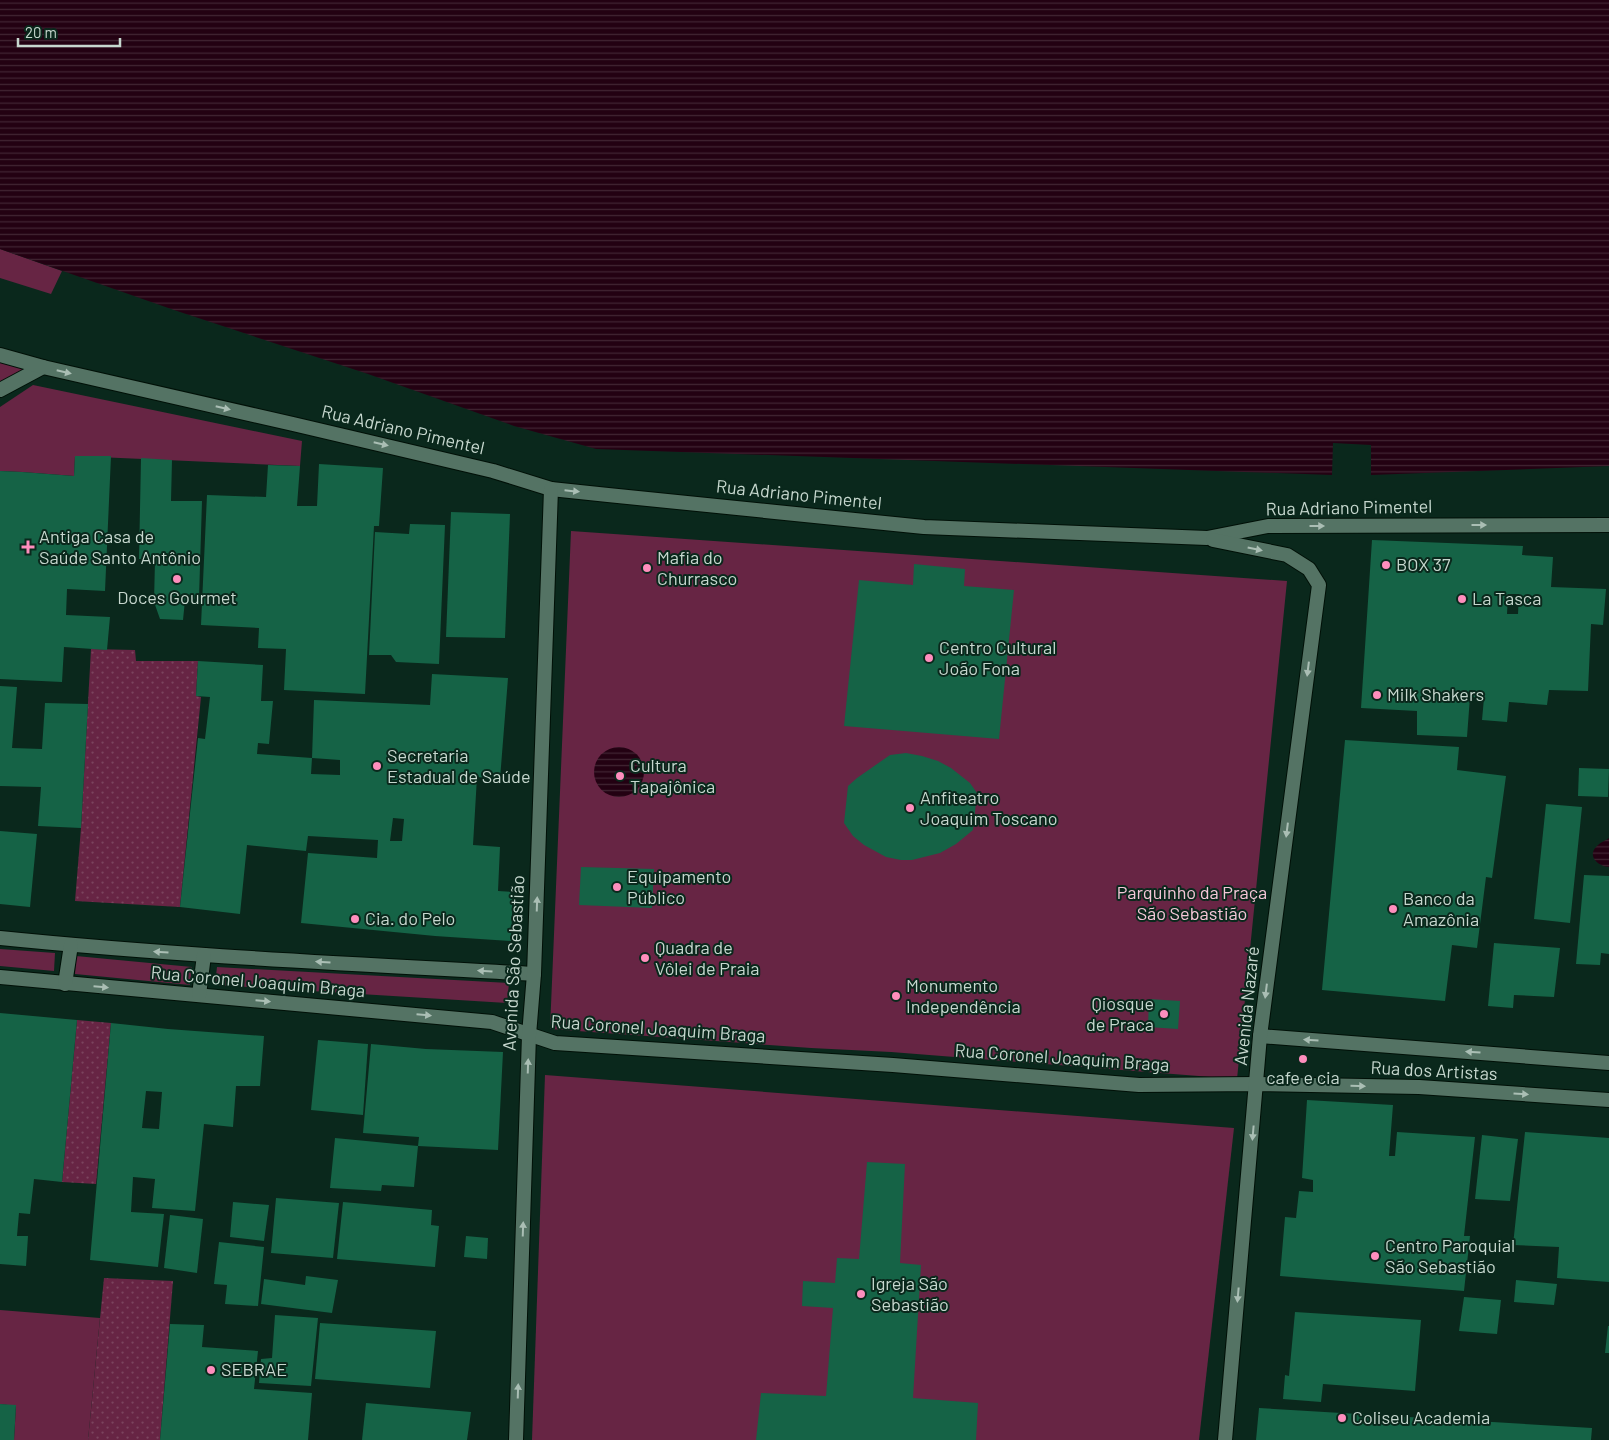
<svg xmlns="http://www.w3.org/2000/svg" width="1609" height="1440" viewBox="0 0 1609 1440" font-family="Barlow,sans-serif">
<style>
.grass{fill:url(#grass-dots)}
.green{fill:#672544}
.water{fill:url(#water-rules)}
.building{fill:#156346;fill-rule:evenodd}
.lines{fill:none;stroke-linecap:round;stroke-linejoin:round}
.minor-casing{stroke:#001007;stroke-width:16}
.tertiary-casing{stroke:#001007;stroke-width:16}
.minor{stroke:#547364;stroke-width:14}
.tertiary{stroke:#547364;stroke-width:14}
.oneway{fill:#aabeb4}
.poi-dot{fill:#fe8ebd;stroke:#0a281c;stroke-width:2}
.labels{text-anchor:middle;stroke-width:4;stroke-linejoin:round;paint-order:stroke}
.street-label{font-size:18px;fill:#c6d7ce;stroke:#0a281c}
.poi-label{font-size:18px;fill:#c6d7ce;stroke:#0a281c;text-anchor:start}
.park-label{font-size:18px;fill:#f5c7d8;stroke:#0a281c}
</style>
<defs>
<pattern id="grass-dots" width="8" height="8" patternUnits="userSpaceOnUse" patternTransform="scale(1.25)"><rect width="8" height="8" fill="#672544"/><path d="M2 2h.1M6 6h.1" fill="none" stroke="#7b445e" stroke-width="1.8" stroke-linecap="round"/></pattern>
<pattern id="water-rules" width="6" height="5" patternUnits="userSpaceOnUse" patternTransform="scale(1.25)"><rect width="6" height="5" fill="#230112"/><path d="M0 2.5h6" fill="none" stroke="#412533"/></pattern>
</defs>
<rect width="100%" height="100%" fill="#0a281c"/>
<g class="grass">
<polygon points="91,649 135,650 136,661 198,661 196,696 201,697 180,907 75,901 81,828"/>
<polygon points="77,1020 111,1023 96,1184 62,1182"/>
<polygon points="104,1278 173,1281 160,1440 88,1440"/>
</g>
<g class="green">
<polygon points="0,249 62,271 51,294 0,278"/>
<polygon points="0,355 43,367 0,390"/>
<polygon points="33,385 302,441 300,466 75,456 74,476 22,472 0,471 0,407"/>
<polygon points="571,531 1287,581 1237,1079 891,1052 811,1048 550,1029"/>
<polygon points="0,949 55,953 54,971 0,966"/>
<polygon points="76,956 192,967 190,985 75,974"/>
<polygon points="217,967 509,983 507,1003 215,985"/>
<polygon points="545,1075 1234,1128 1199,1440 532,1440"/>
<polygon points="0,1310 100,1318 88,1440 14,1440 16,1406 0,1404"/>
</g>
<g class="water">
<polygon points="0,0 1609,0 1609,466 1371,475 1371,445 1333,443 1332,475 596,449 514,426 368,374 174,310 0,249"/>
<circle cx="619" cy="772" r="25"/>
<path d="M1609 838V867C1597 866 1586 855 1598 845 1601 842 1605 841 1609 838Z"/>
</g>
<g class="building">
<polygon points="75,456 111,456 105,591 67,589 66,615 110,617 107,650 64,647 62,682 0,679 0,471 22,472 74,476"/>
<polygon points="141,458 172,460 171,501 202,501 199,599 185,600 183,620 160,619 154,602 155,560 139,559"/>
<polygon points="319,464 383,468 379,526 374,526 365,694 284,690 286,649 258,648 259,628 201,625 207,495 266,497 268,465 300,466 297,506 317,506"/>
<polygon points="451,512 510,514 505,638 446,637"/>
<polygon points="410,524 445,525 439,664 396,662 391,655 369,655 375,532 409,534"/>
<path d="M1372 540 1523 546 1522 555 1553 557 1551 587 1606 589 1603 625 1591 624 1588 691 1549 690 1547 705 1509 702 1507 722 1482 720 1484 698 1470 697 1467 737 1417 735V711L1361 708ZM1508 594H1519L1518 614H1507Z"/>
<polygon points="914,564 965,569 964,586 1014,590 999,739 844,726 859,580 913,585"/>
<path d="M198 661 263 665 261 701H273L269 744 258 743 257 754 312 758 314 700 430 705 432 674 508 678 500 779 477 777 473 845 500 847 498 891 513 892 511 941 435 936 301 923 308 853 377 858 378 840 308 836 306 851 247 845 240 914 180 907 198 738 205 739 210 697 196 696ZM312 758 340 760V775L311 774ZM393 818 404 819 402 841H390Z"/>
<polygon points="0,686 17,687 12,748 42,749 45,703 88,704 81,828 38,826 41,787 0,786"/>
<polygon points="1345,740 1459,747 1457,770 1506,776 1492,878 1486,877 1477,948 1452,945 1445,1001 1322,990"/>
<polygon points="906,753 922,756 938,761 951,768 970,783 977,793 973,830 956,844 940,853 912,860 901,860 886,857 864,845 853,836 844,823 848,786 857,778 890,755"/>
<polygon points="1579,768 1609,769 1608,797 1578,796"/>
<polygon points="1546,804 1582,807 1570,923 1534,919"/>
<polygon points="0,831 37,834 30,907 0,904"/>
<polygon points="581,867 654,869 652,908 579,905"/>
<polygon points="1584,875 1609,876 1609,954 1601,953 1600,965 1576,964"/>
<polygon points="1494,943 1560,948 1554,997 1514,995 1513,1008 1488,1006"/>
<polygon points="1149,999 1180,1001 1178,1029 1148,1027"/>
<polygon points="0,1013 77,1020 62,1182 34,1179 30,1214 19,1213 17,1236 28,1236 26,1266 0,1264"/>
<path d="M111 1023 168 1029 264 1036 260 1086H236L233 1127 204 1124 195 1211 152 1208 155 1179 133 1177 131 1212 164 1214 158 1267 90 1260ZM146 1091 162 1092 159 1129 142 1128Z"/>
<polygon points="318,1040 368,1044 363,1115 311,1110"/>
<polygon points="371,1044 426,1049 503,1052 498,1150 418,1146 419,1137 363,1133"/>
<polygon points="1307,1100 1393,1105 1389,1156 1395,1156 1397,1132 1475,1137 1464,1236 1470,1236 1464,1291 1280,1276 1285,1217 1296,1218 1299,1191 1313,1192 1313,1180 1302,1178"/>
<polygon points="1525,1132 1609,1138 1609,1282 1557,1278 1559,1247 1513,1245"/>
<polygon points="1482,1135 1518,1139 1510,1201 1475,1199"/>
<polygon points="335,1138 418,1146 414,1187 382,1185 381,1191 330,1188"/>
<polygon points="867,1162 905,1164 900,1263 921,1265 913,1398 978,1403 976,1440 756,1440 761,1393 826,1396 833,1308 802,1306 803,1281 835,1283 837,1258 859,1259"/>
<polygon points="276,1198 339,1203 333,1258 271,1253"/>
<polygon points="233,1202 269,1205 264,1241 230,1237"/>
<polygon points="343,1202 432,1210 431,1225 439,1226 435,1267 337,1259"/>
<polygon points="170,1215 203,1219 197,1273 164,1268"/>
<polygon points="466,1236 488,1238 487,1259 464,1257"/>
<polygon points="219,1242 264,1247 258,1306 225,1304 227,1285 214,1284"/>
<polygon points="306,1276 338,1280 332,1313 261,1304 264,1279 305,1285"/>
<polygon points="1516,1280 1557,1284 1554,1305 1514,1302"/>
<polygon points="1464,1297 1501,1300 1497,1334 1459,1331"/>
<polygon points="1295,1312 1421,1320 1415,1391 1323,1384 1321,1402 1283,1399 1285,1375 1289,1376"/>
<polygon points="275,1315 318,1318 311,1386 259,1383 261,1359 272,1358"/>
<polygon points="320,1323 436,1331 430,1388 315,1379"/>
<polygon points="170,1324 204,1325 202,1347 258,1351 254,1389 312,1393 308,1440 160,1440"/>
<polygon points="1608,1326 1609,1326 1609,1353 1605,1353"/>
<polygon points="366,1403 471,1412 467,1440 362,1440"/>
<polygon points="0,1404 16,1405 14,1440 0,1440"/>
<polygon points="1259,1408 1592,1428 1591,1440 1256,1440"/>
</g>
<g class="lines">
<defs>
<g id="minor">
<polyline points="0,390 43,367"/>
<path d="M0 938C178 956 356 964 534 974"/>
<polyline points="0,977 492,1022 555,1043 893,1065 1139,1085 1257,1084 1419,1087 1609,1100"/>
<polyline points="65,984 71,945"/>
<polyline points="199,995 204,955"/>
<polyline points="1260,1036 1609,1063"/>
</g>
<g id="tertiary">
<polyline points="0,355 43,367 293,424 493,471 551,489 608,495 924,527 1207,538 1268,526 1609,525"/>
<polyline points="1213,540 1287,555 1309,569 1319,585 1260,1036 1225,1440"/>
<polyline points="516,1440 529,1035 534,974 551,489"/>
</g>
</defs>
<use href="#minor" class="minor-casing"/>
<use href="#tertiary" class="tertiary-casing"/>
<use href="#minor" class="minor"/>
<use href="#tertiary" class="tertiary"/>
</g>
<defs><path id="oneway-solid" d="M-6-.8H1V-3.2L6.5 0L1 3.2V.8H-6Z" transform="scale(1.25)"/></defs>
<g class="oneway">
<use href="#oneway-solid" transform="translate(64 372) rotate(13)"/>
<use href="#oneway-solid" transform="translate(223 408) rotate(13)"/>
<use href="#oneway-solid" transform="translate(381 444) rotate(13)"/>
<use href="#oneway-solid" transform="translate(572 491) rotate(6)"/>
<use href="#oneway-solid" transform="translate(1479 525)"/>
<use href="#oneway-solid" transform="translate(1317 526)"/>
<use href="#oneway-solid" transform="translate(1255 549) rotate(12)"/>
<use href="#oneway-solid" transform="translate(1308 669) rotate(97)"/>
<use href="#oneway-solid" transform="translate(1287 830) rotate(97)"/>
<use href="#oneway-solid" transform="translate(537 904) rotate(-88)"/>
<use href="#oneway-solid" transform="translate(161 952) rotate(-176)"/>
<use href="#oneway-solid" transform="translate(323 962) rotate(-177)"/>
<use href="#oneway-solid" transform="translate(485 971) rotate(-177)"/>
<use href="#oneway-solid" transform="translate(101 987) rotate(5)"/>
<use href="#oneway-solid" transform="translate(1266 991) rotate(97)"/>
<use href="#oneway-solid" transform="translate(263 1001) rotate(5)"/>
<use href="#oneway-solid" transform="translate(424 1015) rotate(5)"/>
<use href="#oneway-solid" transform="translate(1311 1040) rotate(-176)"/>
<use href="#oneway-solid" transform="translate(1473 1052) rotate(-176)"/>
<use href="#oneway-solid" transform="translate(528 1066) rotate(-88)"/>
<use href="#oneway-solid" transform="translate(1358 1086) rotate(1)"/>
<use href="#oneway-solid" transform="translate(1521 1094) rotate(4)"/>
<use href="#oneway-solid" transform="translate(1253 1133) rotate(95)"/>
<use href="#oneway-solid" transform="translate(523 1229) rotate(-88)"/>
<use href="#oneway-solid" transform="translate(1238 1295) rotate(95)"/>
<use href="#oneway-solid" transform="translate(518 1391) rotate(-88)"/>
</g>
<g class="poi-dot">
<path d="M25.5 539.5h5v5h5v5h-5v5h-5v-5h-5v-5h5z"/>
<circle cx="1386" cy="565" r="5"/>
<circle cx="647" cy="568" r="5"/>
<circle cx="177" cy="579" r="5"/>
<circle cx="1462" cy="599" r="5"/>
<circle cx="929" cy="658" r="5"/>
<circle cx="1377" cy="695" r="5"/>
<circle cx="377" cy="766" r="5"/>
<circle cx="620" cy="776" r="5"/>
<circle cx="910" cy="808" r="5"/>
<circle cx="617" cy="887" r="5"/>
<circle cx="1393" cy="909" r="5"/>
<circle cx="355" cy="919" r="5"/>
<circle cx="645" cy="958" r="5"/>
<circle cx="896" cy="996" r="5"/>
<circle cx="1164" cy="1014" r="5"/>
<circle cx="1303" cy="1059" r="5"/>
<circle cx="1375" cy="1256" r="5"/>
<circle cx="861" cy="1294" r="5"/>
<circle cx="211" cy="1370" r="5"/>
<circle cx="1342" cy="1418" r="5"/>
</g>
<g class="labels">
<g class="street-label">
<text transform="translate(403 430) rotate(13)" y="6">Rua Adriano Pimentel</text>
<text transform="translate(799 495) rotate(6)" y="6">Rua Adriano Pimentel</text>
<text transform="translate(1349 508) rotate(-1)" y="6">Rua Adriano Pimentel</text>
<text transform="translate(514 963) rotate(-87)" y="6">Avenida São Sebastião</text>
<text transform="translate(258 982) rotate(5)" y="6">Rua Coronel Joaquim Braga</text>
<text transform="translate(1247 1006) rotate(-84)" y="6">Avenida Nazaré</text>
<text transform="translate(658 1029) rotate(4)" y="6">Rua Coronel Joaquim Braga</text>
<text transform="translate(1062 1058) rotate(4)" y="6">Rua Coronel Joaquim Braga</text>
<text transform="translate(1434 1071) rotate(3)" y="6">Rua dos Artistas</text>
</g>
<g class="poi-label">
<text x="39" y="543">Antiga Casa de<tspan x="39" dy="21">Saúde Santo Antônio</tspan></text>
<text x="657" y="564">Mafia do<tspan x="657" dy="21">Churrasco</tspan></text>
<text x="1396" y="571">BOX 37</text>
<text x="177" y="604" text-anchor="middle">Doces Gourmet</text>
<text x="1472" y="605">La Tasca</text>
<text x="939" y="654">Centro Cultural<tspan x="939" dy="21">João Fona</tspan></text>
<text x="1387" y="701">Milk Shakers</text>
<text x="387" y="762">Secretaria<tspan x="387" dy="21">Estadual de Saúde</tspan></text>
<text x="630" y="772">Cultura<tspan x="630" dy="21">Tapajônica</tspan></text>
<text x="920" y="804">Anfiteatro<tspan x="920" dy="21">Joaquim Toscano</tspan></text>
<text x="627" y="883">Equipamento<tspan x="627" dy="21">Público</tspan></text>
<text x="1403" y="905">Banco da<tspan x="1403" dy="21">Amazônia</tspan></text>
<text x="365" y="925">Cia. do Pelo</text>
<text x="655" y="954">Quadra de<tspan x="655" dy="21">Vôlei de Praia</tspan></text>
<text x="906" y="992">Monumento<tspan x="906" dy="21">Independência</tspan></text>
<text x="1154" y="1010" text-anchor="end">Qiosque<tspan x="1154" dy="21">de Praca</tspan></text>
<text x="1303" y="1084" text-anchor="middle">cafe e cia</text>
<text x="1385" y="1252">Centro Paroquial<tspan x="1385" dy="21">São Sebastião</tspan></text>
<text x="871" y="1290">Igreja São<tspan x="871" dy="21">Sebastião</tspan></text>
<text x="221" y="1376">SEBRAE</text>
<text x="1352" y="1424">Coliseu Academia</text>
</g>
<g class="park-label">
<text x="1192" y="899">Parquinho da Praça<tspan x="1192" dy="21">São Sebastião</tspan></text>
</g>
</g>
<path d="M18 38v8h102v-8" fill="none" stroke="#c6d7ce" stroke-width="2.5"/>
<text x="25" y="38" font-size="15" fill="#c6d7ce" stroke="#0a281c" stroke-width="4" paint-order="stroke">20 m</text>
</svg>
